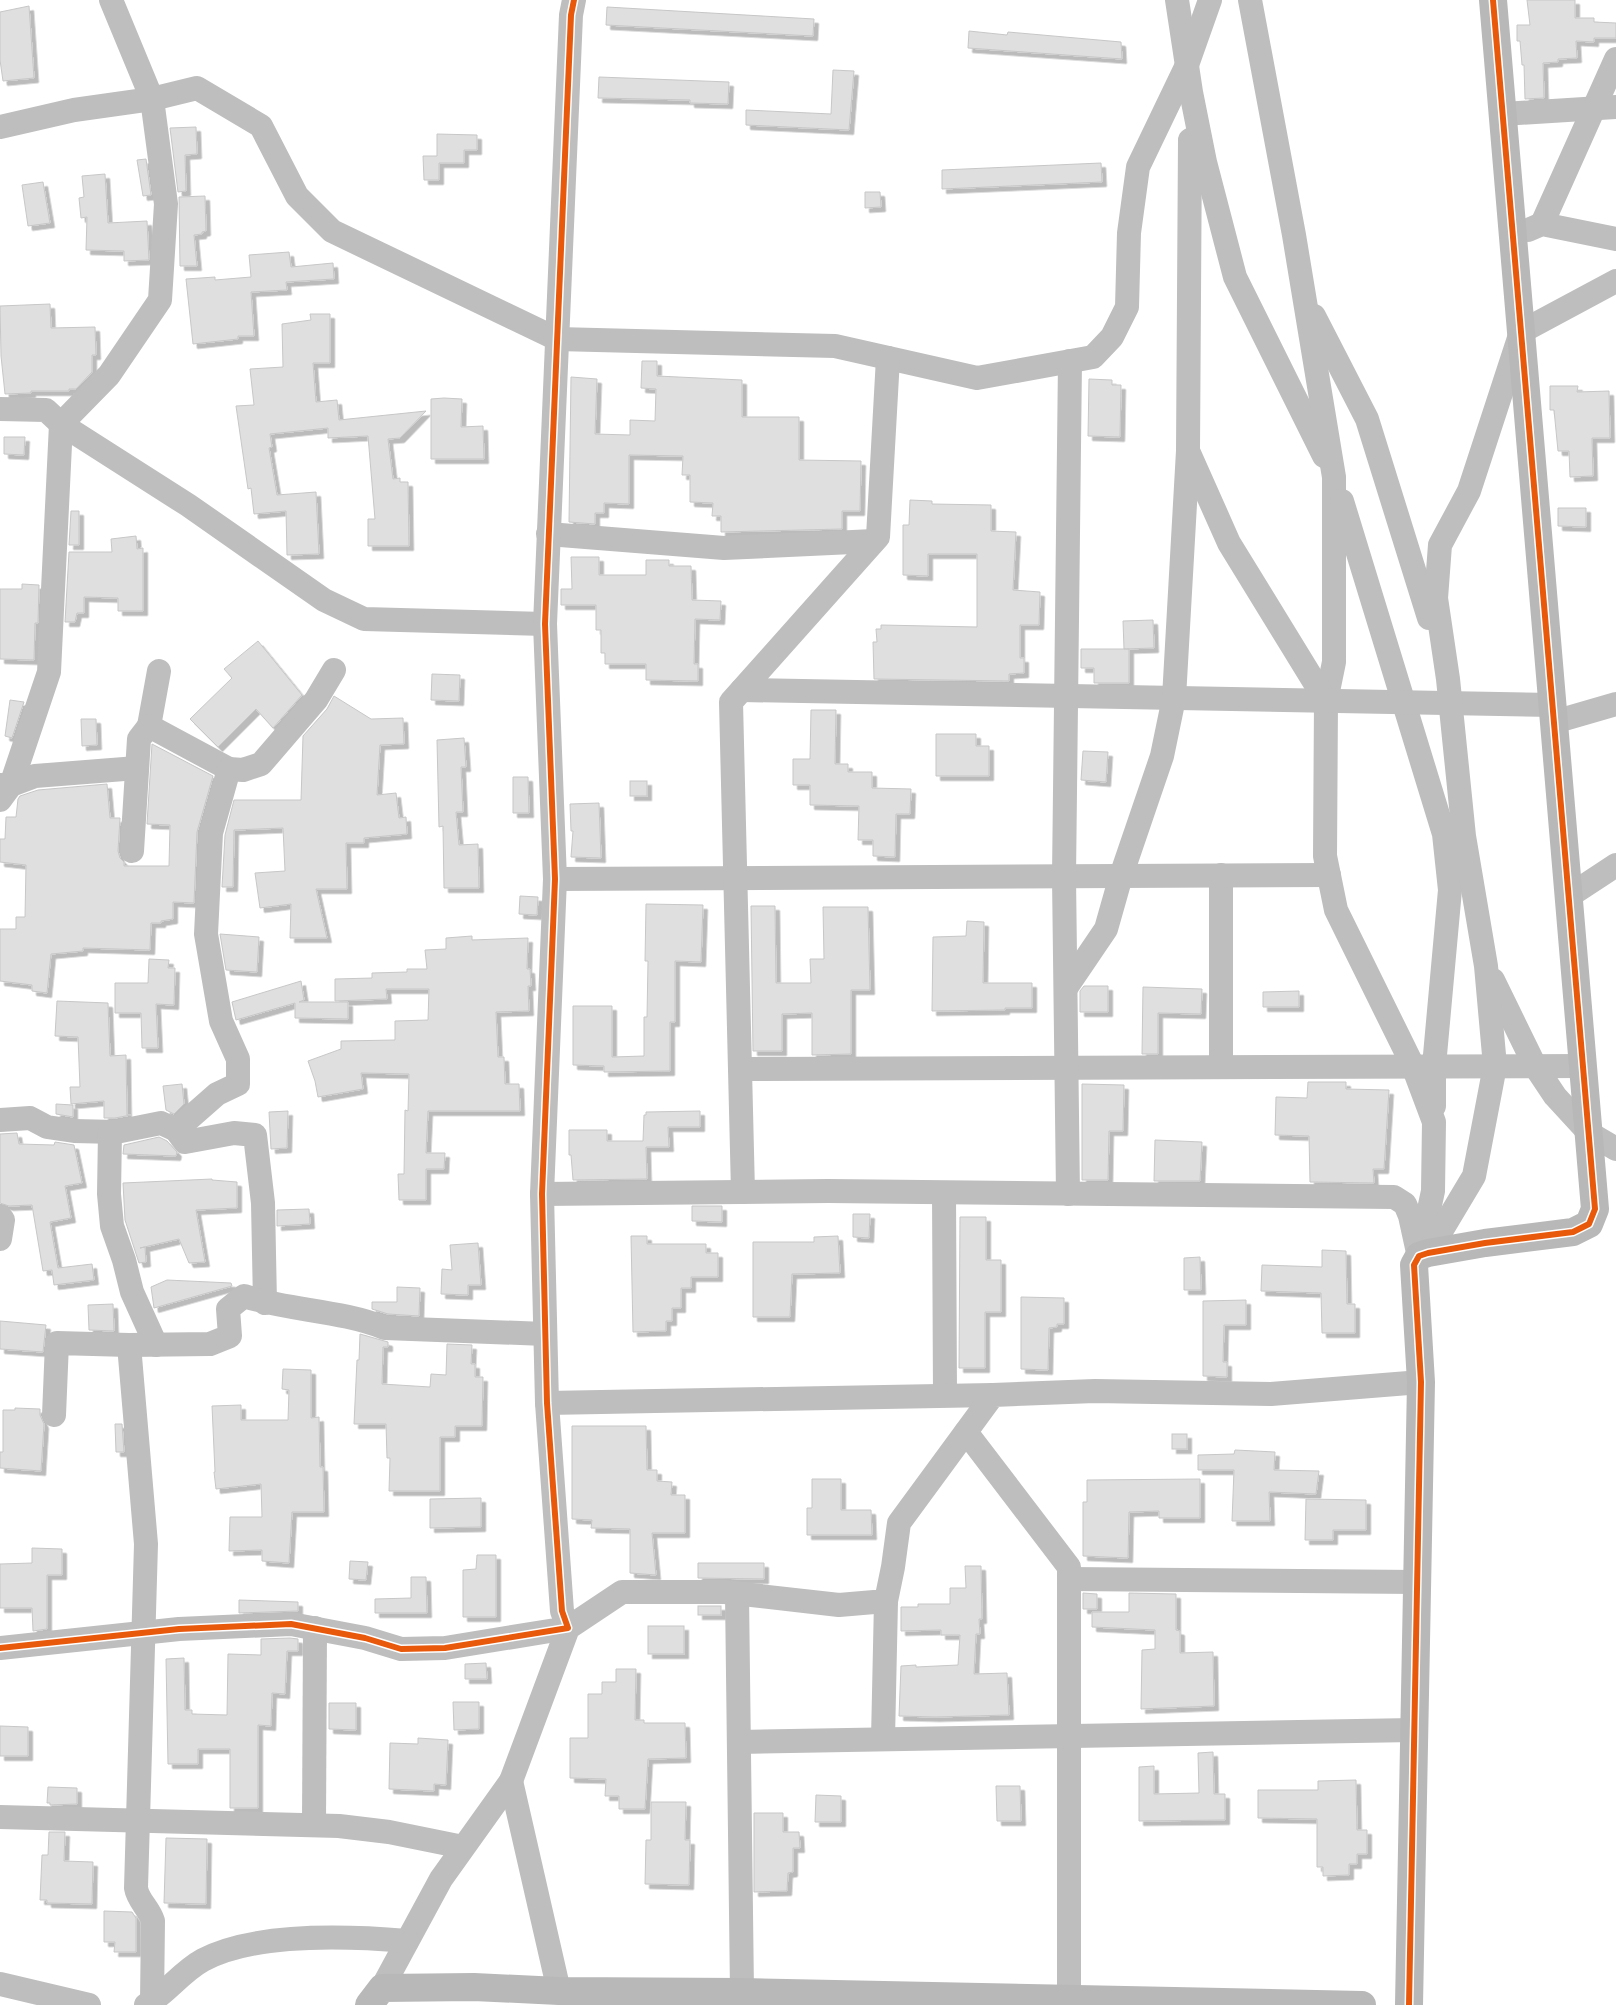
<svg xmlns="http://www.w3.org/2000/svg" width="1616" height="2005" viewBox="0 0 1616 2005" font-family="'Noto Sans',sans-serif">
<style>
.building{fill:#dfdfdf;stroke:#c7c7c7;filter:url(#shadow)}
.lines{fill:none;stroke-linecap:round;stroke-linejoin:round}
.street{stroke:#bebebe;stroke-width:24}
.secondary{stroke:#b8b8b8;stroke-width:28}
.cycleway-casing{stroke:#fff;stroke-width:9}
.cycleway{stroke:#e8590c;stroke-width:6}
</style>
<defs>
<filter id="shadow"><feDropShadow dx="4.5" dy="4.5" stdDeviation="0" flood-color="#0004"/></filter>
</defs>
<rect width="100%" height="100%" fill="#fff"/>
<g class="building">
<polygon points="1527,0 1575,0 1575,18 1594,18 1594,22 1616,23 1616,38 1594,38 1594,42 1576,41 1577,58 1558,59 1558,62 1543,63 1544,98 1525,99 1524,65 1522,65 1520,41 1517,41 1517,25 1530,25"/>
<polygon points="29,6 34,78 3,81 0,60 0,12"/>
<polygon points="607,7 814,19 813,36 606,25"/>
<polygon points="969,31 1007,35 1008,32 1121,42 1122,59 968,48"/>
<polygon points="833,70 854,71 849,130 746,125 746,110 831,114"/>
<polygon points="599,77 729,82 728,104 690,103 690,100 598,98"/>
<polygon points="196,127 197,154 185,155 186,191 178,192 170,128"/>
<polygon points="437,134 477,135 477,150 464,150 464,163 439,163 439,180 424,180 423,156 437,156"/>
<polygon points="146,159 151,195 143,196 137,160"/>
<polygon points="1101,163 1102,182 942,189 942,170"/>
<polygon points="105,174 108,223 147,221 149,260 124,261 124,251 86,250 87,217 81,218 79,198 84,197 82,176"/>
<polygon points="43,182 50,223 28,226 22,185"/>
<polygon points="865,192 880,192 881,207 865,208"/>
<polygon points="205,196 206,231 202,232 202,234 194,235 197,266 180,266 179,197"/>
<polygon points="289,252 291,267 333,263 334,279 286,282 287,290 251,292 254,336 238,336 238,339 193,344 186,279 215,277 215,280 251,277 249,255"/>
<polygon points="50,304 51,328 95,327 96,355 92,355 92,372 76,389 69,389 69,391 31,391 31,393 5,394 1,356 0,306"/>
<polygon points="310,314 330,314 330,363 313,363 316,402 337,400 339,420 426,411 400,438 388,439 393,479 400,478 400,482 408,482 409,546 368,546 368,519 375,519 368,436 328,438 328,428 270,434 272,447 269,448 277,495 316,492 319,554 287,555 286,511 254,514 251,488 248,489 236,406 254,405 250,369 283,367 282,324 311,320"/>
<polygon points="642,361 657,361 657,376 742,380 742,417 799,417 799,460 861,461 860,511 842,511 842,529 721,532 721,516 712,516 713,503 690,502 690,475 682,475 683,456 629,455 629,504 604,503 604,513 595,513 595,524 569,522 571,377 597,379 595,434 630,435 630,420 655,421 656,389 641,388"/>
<polygon points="1089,379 1112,380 1112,385 1121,385 1120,437 1088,436"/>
<polygon points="1550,386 1578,386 1577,392 1609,391 1610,438 1592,438 1593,476 1570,477 1569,451 1558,451 1554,410 1550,410"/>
<polygon points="444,398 462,399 461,427 483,426 484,459 431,459 431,399"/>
<polygon points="4,437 25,437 24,455 4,454"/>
<polygon points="910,500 932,501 932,504 991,505 991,531 1016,532 1013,590 1040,592 1039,625 1020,625 1020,658 1024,658 1024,673 1009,674 1009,681 874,679 873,642 877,642 876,629 881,629 881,625 977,627 977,554 928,554 928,576 903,575 903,525 909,525"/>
<polygon points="1558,508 1586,508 1586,527 1558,526"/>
<polygon points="71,511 79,511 79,545 69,545"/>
<polygon points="136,536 137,549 143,548 143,611 118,611 118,598 84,597 84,613 77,613 75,622 65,622 69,552 112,552 111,539"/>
<polygon points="571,557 599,557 599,575 646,575 646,560 669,560 669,566 691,566 692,600 721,601 720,620 695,619 694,664 698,664 698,681 646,680 646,664 605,664 605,653 601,653 601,630 596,630 596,605 561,605 561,589 572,589"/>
<polygon points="22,584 39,585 38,623 35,623 34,660 0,659 0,589 22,589"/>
<polygon points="1153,620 1154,648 1124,649 1129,649 1129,683 1094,683 1094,668 1081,668 1081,649 1124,649 1123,621"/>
<polygon points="258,641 302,695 273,728 256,709 218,747 190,719 232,678 224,669"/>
<polygon points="432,674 460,675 459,701 431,700"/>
<polygon points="334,696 371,719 403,718 404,744 380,745 377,795 396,793 399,818 406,817 407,834 364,838 364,843 346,843 347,889 316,889 327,938 290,938 291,904 260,908 255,873 285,871 283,828 234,830 233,887 222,887 225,835 234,800 301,800 303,736 327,709"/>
<polygon points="10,700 24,702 12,738 5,736"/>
<polygon points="811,710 836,710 835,764 848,764 848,772 872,772 872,788 911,789 910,814 896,814 895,857 873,856 873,840 858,840 859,806 810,805 810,785 793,785 793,759 810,759"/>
<polygon points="81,719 96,719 97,745 82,746"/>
<polygon points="936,734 976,734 976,746 989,746 989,776 936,776"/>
<polygon points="464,738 466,767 461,767 463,812 456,812 459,845 478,844 479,888 444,888 443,826 439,827 437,740"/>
<polygon points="152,744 213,776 197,832 194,903 173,902 173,919 161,921 161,923 151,923 150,950 83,948 83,951 51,954 47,993 32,991 32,985 0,981 0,929 16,929 16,917 25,917 26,865 0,862 0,839 5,839 6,817 16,817 18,799 20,796 38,790 107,784 110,818 120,818 118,851 120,858 124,862 124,866 169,866 170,825 147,824"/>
<polygon points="1083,751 1108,752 1106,782 1081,780"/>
<polygon points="513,777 528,777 529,813 513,813"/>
<rect x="630" y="781" width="17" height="15"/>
<polygon points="599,803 601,858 571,857 573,831 571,831 570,804"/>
<polygon points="520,896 538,897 537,915 519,914"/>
<polygon points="646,904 703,905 701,962 675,961 675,1022 670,1022 670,1071 604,1072 604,1066 573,1065 573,1006 612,1006 612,1057 644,1056 644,1017 647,1017 648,961 645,961"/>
<polygon points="751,906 775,906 776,983 811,983 810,959 824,959 823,907 868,907 870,990 851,990 851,1054 812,1055 812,1013 782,1014 782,1051 753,1051"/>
<polygon points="967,921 984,922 983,983 1032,983 1032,1008 1005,1008 1005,1010 932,1011 933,937 966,936"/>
<polygon points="220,934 259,937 257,972 226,970"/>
<polygon points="472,936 472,940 528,938 527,969 530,969 531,986 528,986 529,1011 496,1012 498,1057 504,1057 505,1084 519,1084 520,1111 428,1111 426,1153 445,1153 444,1169 426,1169 426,1200 399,1200 398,1174 404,1174 405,1110 408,1111 409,1074 361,1073 363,1089 318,1097 315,1081 308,1061 341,1049 341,1041 395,1040 395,1021 428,1020 429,989 386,989 387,999 335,1001 335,979 372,978 372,973 407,972 407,969 427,969 425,950 446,949 446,938"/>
<polygon points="149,959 169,960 168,968 175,968 174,1005 156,1004 158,1048 142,1048 141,1013 115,1013 115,983 148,983"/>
<polygon points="301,981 304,1000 299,1002 348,1002 348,1019 295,1018 295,1003 236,1020 232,1002"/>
<polygon points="1084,986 1108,986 1108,1012 1080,1012 1080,991"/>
<polygon points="1143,987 1202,989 1201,1014 1158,1013 1158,1054 1142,1054"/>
<polygon points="1299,991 1299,1007 1263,1007 1263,992"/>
<polygon points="57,1001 108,1003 110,1056 126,1055 127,1115 131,1115 115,1118 104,1118 104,1101 71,1104 70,1087 80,1087 78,1037 55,1036"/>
<polygon points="1308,1082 1346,1082 1346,1089 1389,1090 1384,1169 1373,1169 1374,1183 1310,1182 1309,1136 1275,1135 1276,1097 1307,1098"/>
<polygon points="182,1084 184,1104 174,1114 166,1110 163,1086"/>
<polygon points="1082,1084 1124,1085 1123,1131 1109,1131 1108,1180 1082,1180"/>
<polygon points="56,1104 73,1105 73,1117 56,1114"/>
<polygon points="288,1111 287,1148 271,1149 269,1112"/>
<polygon points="700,1111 700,1127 668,1127 669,1147 646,1147 647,1179 573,1180 571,1155 569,1155 569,1130 607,1130 607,1141 643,1141 644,1115 646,1115 646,1112"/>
<polygon points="17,1133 19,1144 54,1145 55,1142 74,1145 82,1183 65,1186 71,1218 50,1222 58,1268 92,1264 94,1280 54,1285 52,1270 43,1271 32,1205 9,1206 0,1203 0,1134"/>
<polygon points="159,1137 167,1141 177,1152 176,1156 123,1154 124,1145"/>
<polygon points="1155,1140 1202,1142 1200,1181 1154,1181"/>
<polygon points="212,1179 212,1180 237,1182 237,1208 196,1210 205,1262 189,1263 179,1239 140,1248 145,1247 146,1262 139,1263 125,1220 123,1183"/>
<polygon points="692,1206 722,1206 722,1222 692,1221"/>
<polygon points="309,1209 310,1224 277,1226 277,1210"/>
<polygon points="853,1214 870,1214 869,1238 853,1237"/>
<polygon points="960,1217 986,1217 986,1260 1001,1260 1001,1312 985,1312 985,1368 959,1368"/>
<polygon points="631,1236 647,1236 647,1244 706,1244 706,1253 718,1253 718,1277 691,1277 691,1288 681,1288 681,1308 672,1308 672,1321 666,1321 666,1331 633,1332"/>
<polygon points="838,1236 840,1273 792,1274 790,1317 753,1317 753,1242 814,1242 814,1237"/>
<polygon points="478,1243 481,1285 468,1285 468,1295 441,1294 442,1269 452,1270 450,1245"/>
<polygon points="1322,1250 1346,1251 1347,1304 1355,1304 1355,1333 1322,1333 1321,1293 1261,1291 1262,1265 1322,1267"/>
<polygon points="1200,1257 1201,1290 1184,1290 1184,1258"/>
<polygon points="167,1280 231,1283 232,1286 154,1308 151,1287"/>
<polygon points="397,1287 420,1288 419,1316 388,1314 372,1309 372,1302 397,1302"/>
<polygon points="1021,1297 1064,1298 1064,1324 1057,1324 1057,1327 1049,1328 1048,1370 1021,1369"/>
<polygon points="1246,1300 1246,1325 1224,1325 1223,1362 1227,1362 1227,1377 1203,1376 1203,1301"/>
<polygon points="113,1304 114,1331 89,1330 88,1305"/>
<polygon points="0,1321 46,1325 43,1352 0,1349"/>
<polygon points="360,1334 388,1342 388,1347 383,1347 382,1384 430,1387 431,1374 446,1375 447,1344 472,1345 471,1364 475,1364 475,1377 483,1377 482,1426 455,1426 455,1437 440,1437 440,1491 389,1491 390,1458 387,1458 386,1424 354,1424 357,1360 359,1360"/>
<polygon points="283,1369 311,1370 311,1418 319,1417 320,1467 323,1467 324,1512 292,1512 289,1563 262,1561 262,1550 229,1551 230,1517 262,1517 261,1484 216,1489 214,1472 215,1472 212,1406 241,1405 241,1420 288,1420 289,1390 282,1389"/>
<polygon points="15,1408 40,1409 40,1415 44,1424 41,1471 0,1468 0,1452 3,1452 3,1410 15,1410"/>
<polygon points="115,1424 122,1424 124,1452 116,1452"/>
<polygon points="572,1426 646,1426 647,1470 657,1470 657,1481 672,1482 671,1495 685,1495 685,1533 652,1533 656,1575 630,1573 630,1529 591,1528 592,1520 572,1519"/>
<rect x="1172" y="1434" width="15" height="15"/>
<polygon points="1235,1450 1275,1452 1274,1470 1319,1471 1316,1494 1269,1492 1270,1521 1232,1521 1234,1470 1198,1470 1198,1455 1234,1454"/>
<polygon points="812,1479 841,1479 841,1510 871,1510 872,1535 807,1535 807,1508 812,1508"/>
<polygon points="1200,1479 1200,1518 1159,1518 1159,1511 1129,1512 1128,1558 1083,1556 1083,1502 1087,1502 1087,1480"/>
<polygon points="481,1498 481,1527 430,1528 430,1499"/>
<polygon points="1306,1499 1366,1500 1366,1530 1333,1530 1333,1540 1305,1540"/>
<polygon points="32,1548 62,1549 62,1575 47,1575 47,1629 33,1631 32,1608 0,1608 0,1564 32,1563"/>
<polygon points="477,1555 496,1555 496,1617 463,1617 463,1570 476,1569"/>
<polygon points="350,1561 368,1562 366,1580 349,1579"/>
<polygon points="698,1563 764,1563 764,1579 698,1578"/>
<polygon points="965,1566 981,1566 982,1619 979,1619 980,1634 976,1634 974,1674 1007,1673 1009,1715 935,1717 899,1716 901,1666 916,1665 916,1667 958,1665 960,1635 941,1635 941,1630 901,1631 901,1607 918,1607 918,1604 950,1604 950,1588 966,1588"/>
<polygon points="411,1577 426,1577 427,1613 375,1613 375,1599 411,1598"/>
<polygon points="1083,1593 1097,1594 1097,1609 1083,1609"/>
<polygon points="1129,1593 1176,1594 1176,1630 1180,1631 1180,1653 1213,1652 1214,1706 1141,1709 1142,1650 1155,1649 1155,1630 1092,1627 1092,1612 1129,1612"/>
<polygon points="239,1600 298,1602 298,1611 239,1613"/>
<rect x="698" y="1606" width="23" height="9"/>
<rect x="648" y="1626" width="36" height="28"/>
<polygon points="290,1638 298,1639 298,1651 287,1651 285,1694 272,1693 271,1726 258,1725 258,1808 230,1808 230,1749 198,1749 198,1764 168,1764 166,1659 184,1658 185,1710 192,1710 192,1714 227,1715 228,1654 261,1655 261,1639"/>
<polygon points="486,1663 487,1679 465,1679 465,1664"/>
<polygon points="616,1669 636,1669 635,1720 644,1720 644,1723 685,1723 686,1758 648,1759 645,1809 619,1809 619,1796 605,1796 606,1779 570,1778 570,1738 588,1738 588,1694 602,1694 602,1682 616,1682"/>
<polygon points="453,1702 479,1702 479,1729 454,1730"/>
<polygon points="329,1703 356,1703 356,1730 329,1729"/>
<polygon points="0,1726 28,1727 28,1756 0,1756"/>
<polygon points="418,1738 448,1740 446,1785 434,1784 434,1791 389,1789 390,1743 418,1744"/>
<polygon points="1213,1752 1214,1794 1225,1794 1225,1820 1139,1821 1139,1767 1154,1766 1154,1794 1199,1793 1198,1753"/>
<polygon points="1356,1780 1357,1830 1367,1830 1367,1854 1357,1854 1357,1864 1349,1864 1349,1875 1323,1876 1323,1867 1317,1867 1317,1819 1258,1818 1258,1790 1318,1790 1318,1781"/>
<polygon points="996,1786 1020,1786 1021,1821 997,1821"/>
<polygon points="48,1787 77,1788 77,1804 50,1805 50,1803 47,1803"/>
<polygon points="816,1795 841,1796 841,1822 815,1822"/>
<polygon points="651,1802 686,1802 685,1840 690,1840 689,1885 645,1884 646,1840 651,1840"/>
<polygon points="754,1813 783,1813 783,1832 799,1832 800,1848 793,1848 793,1872 788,1873 787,1891 754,1892"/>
<polygon points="49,1832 65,1832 64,1861 93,1862 92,1904 47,1903 47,1900 40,1900 42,1855 48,1855"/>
<polygon points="166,1838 207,1839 206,1904 164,1903"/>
<polygon points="104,1911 132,1912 136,1918 136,1952 114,1952 115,1942 104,1942"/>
</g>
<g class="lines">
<g class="street">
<polyline points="1177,0 1191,92 1205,162 1235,277 1324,456"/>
<polyline points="1250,0 1294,235 1334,477 1334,662 1326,701 1325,856 1336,910 1413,1066 1434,1122 1433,1191 1419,1256"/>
<polyline points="1503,114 1616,107"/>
<polyline points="0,127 74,110 152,99 197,88 261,126 297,196 332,231 557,339 835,346 977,378 1093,357 1112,337 1127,307 1129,233 1138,167 1187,65 1210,0"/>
<polyline points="1542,224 1616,59"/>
<polyline points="1528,230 1542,224 1616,239"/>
<polyline points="1314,316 1367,419 1429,618"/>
<polyline points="0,409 46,410 61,424 188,505 324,600 364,619 545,624"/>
<polyline points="1189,453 1229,543 1326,701"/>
<polyline points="1342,501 1444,834 1450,890 1434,1066 1434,1106"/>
<polyline points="548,534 724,548 874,541"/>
<polyline points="159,671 149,726 229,769"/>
<polyline points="742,690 1553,705"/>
<polyline points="1554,722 1616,704"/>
<polyline points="1,785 11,785 35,776 137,768"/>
<polyline points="0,800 11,785 49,672 61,424 109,375 160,300 166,204 152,99 111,0"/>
<polyline points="132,851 139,739 149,726"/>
<polyline points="1221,875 1221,1067"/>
<polyline points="555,879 1329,875"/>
<polyline points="1569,896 1616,865"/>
<polyline points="1493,980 1535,1066 1555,1096 1589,1133 1616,1149"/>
<polyline points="1066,988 1106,929 1121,876 1162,756 1174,698 1188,451 1190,140"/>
<polyline points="740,1069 1583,1066"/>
<polyline points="0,1120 30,1118 47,1127 74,1131 116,1132 161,1123 176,1130 185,1142 234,1133 255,1135 263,1203 265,1303"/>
<polyline points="176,1130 217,1094 238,1084 238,1059 221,1021 206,934 211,833 229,769 243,770 261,764 316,700 334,670"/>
<polyline points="110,1132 109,1194 112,1226 124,1260 132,1292 156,1345"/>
<polyline points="743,1192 731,702 878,537 888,358"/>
<polyline points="944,1193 945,1395"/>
<polyline points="542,1194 828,1191 1394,1197 1405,1204 1410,1216 1417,1248"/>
<polyline points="1068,1194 1064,877 1070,361"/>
<polyline points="0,1216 3,1220 0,1239"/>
<polyline points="1428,1253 1474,1176 1495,1066 1486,966 1464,836 1448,679 1436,598 1440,545 1469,491 1521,332 1616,281"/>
<path d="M129 1345 210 1344 230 1336 228 1309 244 1296C290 1311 340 1310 385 1328L545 1334"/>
<polyline points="547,1403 993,1395"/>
<path d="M54 1415 57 1343 129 1345 146 1544 136 1888C138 1901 149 1908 153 1921L152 2001"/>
<polyline points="966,1432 1069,1567 1069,1999"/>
<polyline points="1069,1579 1416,1582"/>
<polyline points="737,1594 742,1992"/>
<polyline points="0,1648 179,1629 291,1624 365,1638 401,1649 445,1648 568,1628 562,1611 547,1403 542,1194 555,879 545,624 571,15 574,0"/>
<polyline points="883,1739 886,1601"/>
<polyline points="739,1742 1414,1730"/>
<polyline points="511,1781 559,1991"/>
<polyline points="0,1817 339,1826 389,1832 463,1847"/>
<polyline points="314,1825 315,1628"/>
<polyline points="0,1984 89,2005"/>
<polyline points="382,1988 441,1879 511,1781 568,1628 622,1592 725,1592 839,1605 886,1601 893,1567 899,1523 993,1395 1095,1391 1271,1394 1421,1382"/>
<path d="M146 2005C167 1993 181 1972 203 1960 256 1932 348 1936 407 1941"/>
</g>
<g class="secondary">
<polyline points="369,2005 382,1988 474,1987 559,1991 742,1992 1362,2005"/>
<polyline points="1409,2005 1421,1382 1414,1265 1419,1256 1428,1253 1485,1243 1573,1232 1589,1224 1595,1209 1493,0"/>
</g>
<defs>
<g id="cycleway">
<polyline points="0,1648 179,1629 291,1624 365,1638 401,1649 445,1648 568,1628 562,1611 547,1403 542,1194 555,879 545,624 571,15 574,0"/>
<polyline points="1409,2005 1421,1382 1414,1265 1419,1256 1428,1253 1485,1243 1573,1232 1589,1224 1595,1209 1493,0"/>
</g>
</defs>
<use href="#cycleway" class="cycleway-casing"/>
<use href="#cycleway" class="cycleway"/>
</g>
</svg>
